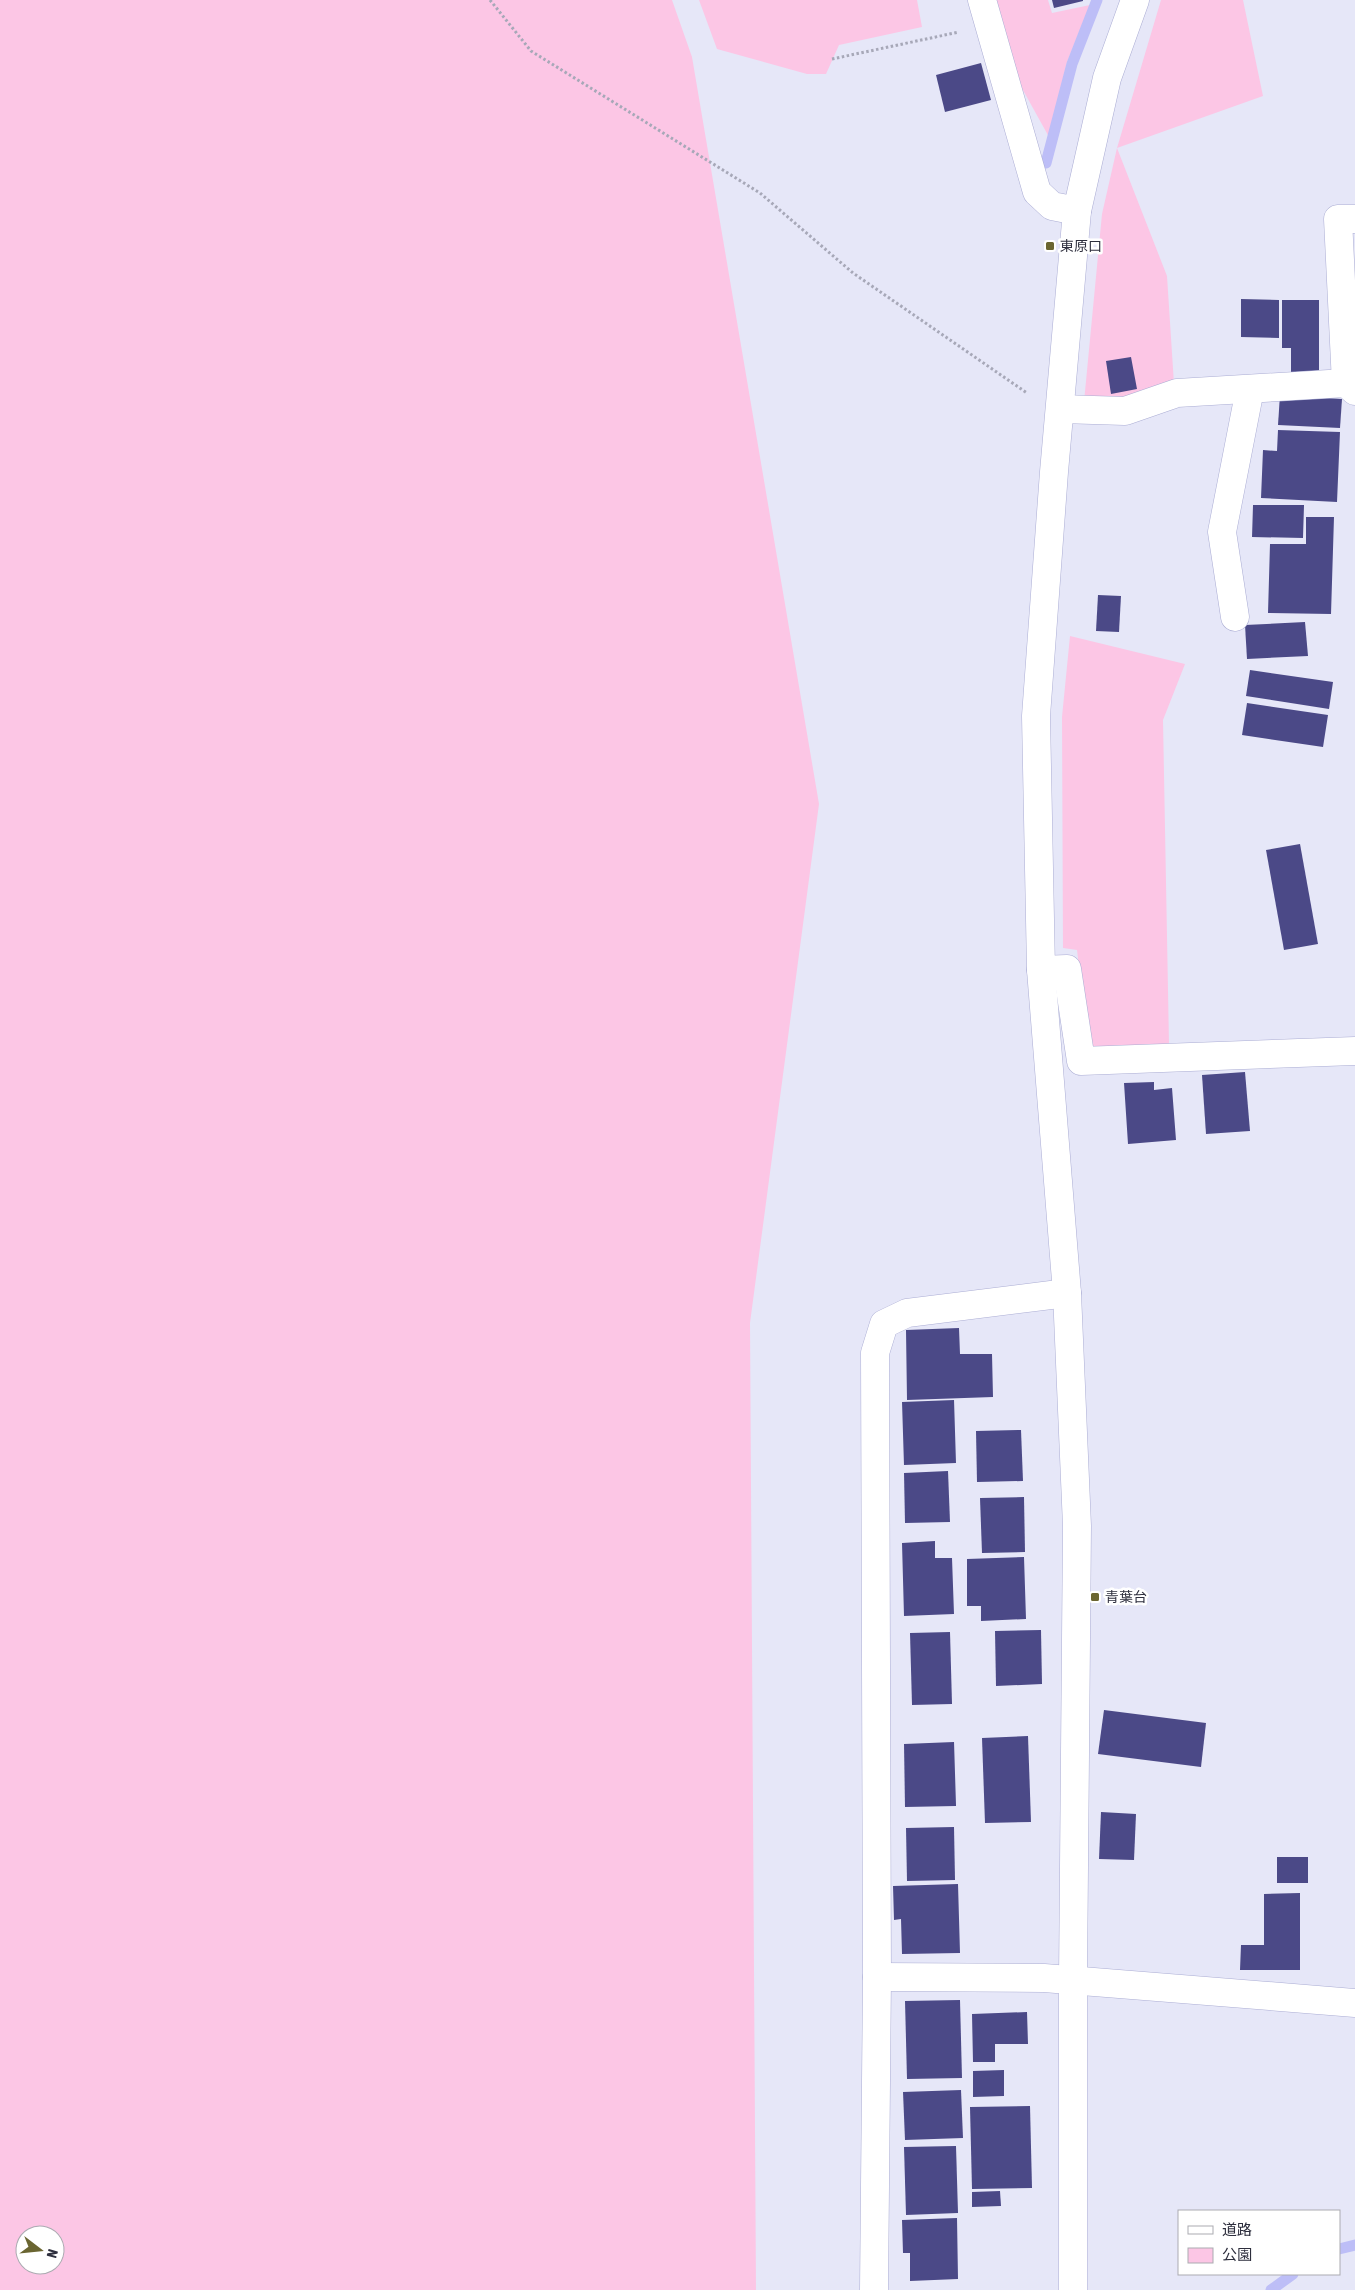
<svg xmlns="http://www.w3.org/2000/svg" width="1355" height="2290" viewBox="0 0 1355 2290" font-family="'Asap Condensed','Noto Sans JP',sans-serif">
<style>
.green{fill:#fcc6e5;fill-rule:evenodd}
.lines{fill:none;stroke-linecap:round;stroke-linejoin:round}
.stream{stroke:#bdbef7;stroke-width:11}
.building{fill:#4b4987}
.minor-casing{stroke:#abadd4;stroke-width:29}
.path{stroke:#a7a8b8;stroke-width:3;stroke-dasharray:2.5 2.5;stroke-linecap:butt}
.minor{stroke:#fff;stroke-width:28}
.poi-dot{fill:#6a6531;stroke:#fff;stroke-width:2}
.labels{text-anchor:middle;stroke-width:5;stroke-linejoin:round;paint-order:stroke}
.poi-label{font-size:14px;fill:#2d2e3d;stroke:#fff;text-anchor:start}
</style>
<rect width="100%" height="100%" fill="#e6e7f8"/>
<g class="green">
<path d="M0 0H672L692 57 819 804 750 1323 756 2290H0ZM25 2235H55V2265H25Z"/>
<polygon points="699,0 917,0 922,27 839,45 826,74 807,74 717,49"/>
<polygon points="991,0 1048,0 1052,13 1090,5 1067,62 1049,137 1009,65"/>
<polygon points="1161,0 1243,0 1263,96 1117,148 1167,276 1174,384 1125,405 1084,402 1102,214 1117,148"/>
<polygon points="1070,636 1185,664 1163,720 1169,1044 1089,1050 1077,950 1063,948 1062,717"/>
</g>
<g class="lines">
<g class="stream">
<polyline points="1046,163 1072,64 1097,0"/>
<polyline points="1339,2249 1355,2245"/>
<polyline points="1271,2290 1293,2274"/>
</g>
</g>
<g class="building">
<polygon points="1052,0 1083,0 1083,1 1054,8"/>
<polygon points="981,63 991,100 945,112 936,75"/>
<polygon points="1241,299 1279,300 1279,338 1241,337"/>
<polygon points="1282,300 1319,300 1319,375 1291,375 1291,348 1282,348"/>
<polygon points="1131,357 1137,389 1111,394 1106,361"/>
<polygon points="1280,395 1342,399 1340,428 1278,425"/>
<polygon points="1278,430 1340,432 1337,502 1261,498 1263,450 1277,451"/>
<polygon points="1253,505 1304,505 1303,538 1252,537"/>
<polygon points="1306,517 1334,517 1331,614 1268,613 1270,544 1306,544"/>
<polygon points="1098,595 1121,596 1119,632 1096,631"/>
<polygon points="1305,622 1308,656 1247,659 1245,625"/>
<polygon points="1250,670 1333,682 1329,709 1246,696"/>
<polygon points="1247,703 1328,715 1323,747 1242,735"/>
<polygon points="1300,844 1318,944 1284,950 1266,850"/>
<polygon points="1245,1072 1250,1131 1206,1134 1202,1075"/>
<polygon points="1154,1082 1154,1090 1172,1088 1176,1140 1128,1144 1124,1083"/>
<polygon points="959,1328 960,1354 992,1354 993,1397 907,1400 906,1330"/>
<polygon points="954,1400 956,1463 904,1465 902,1402"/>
<polygon points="1021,1430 1023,1481 977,1482 976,1431"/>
<polygon points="948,1471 950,1522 905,1523 904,1473"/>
<polygon points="1024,1497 1025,1552 982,1553 980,1498"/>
<polygon points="935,1541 935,1558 952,1558 954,1614 904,1616 902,1543"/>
<polygon points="1024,1557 1026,1619 981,1621 981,1606 967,1606 967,1559"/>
<polygon points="1041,1630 1042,1684 996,1686 995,1631"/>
<polygon points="950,1632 952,1704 912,1705 910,1633"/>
<polygon points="1104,1710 1206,1723 1201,1767 1098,1754"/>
<polygon points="1028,1736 1031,1822 985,1823 982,1738"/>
<polygon points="954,1742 956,1806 905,1807 904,1744"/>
<polygon points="1101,1812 1136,1814 1134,1860 1099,1859"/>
<polygon points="954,1827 955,1880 907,1881 906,1828"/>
<rect x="1277" y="1857" width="31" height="26"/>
<polygon points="958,1884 960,1953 902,1954 901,1919 894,1920 893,1886"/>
<polygon points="1300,1893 1300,1970 1240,1970 1241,1945 1264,1945 1264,1894"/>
<polygon points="960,2000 962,2078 907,2079 905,2001"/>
<polygon points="1027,2012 1028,2044 995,2044 995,2062 973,2062 972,2014"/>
<polygon points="1004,2070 1004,2096 973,2097 973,2071"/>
<polygon points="961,2090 963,2138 905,2140 903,2092"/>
<polygon points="1030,2106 1032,2188 972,2189 970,2107"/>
<polygon points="956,2146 958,2213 906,2215 904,2147"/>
<polygon points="1000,2191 1001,2206 972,2207 972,2192"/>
<polygon points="957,2218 958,2279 910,2281 910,2253 903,2253 902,2220"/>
</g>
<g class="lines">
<defs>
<g id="minor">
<polyline points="982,0 1037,192 1052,206 1077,211"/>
<polyline points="1346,383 1338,219 1355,219"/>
<polyline points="1061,409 1125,411 1177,393 1346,383 1355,391"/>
<polyline points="1235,617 1222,532 1250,389"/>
<polyline points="1041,970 1067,969 1081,1061 1355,1051"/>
<polyline points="877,1977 1044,1978 1355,2003"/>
<polyline points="874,2290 877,1977 875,1353 884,1324 907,1313 1067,1293"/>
<polyline points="1073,2290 1073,1980 1077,1526 1067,1293 1041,970 1036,716 1054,472 1077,211 1107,78 1135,0"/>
</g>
</defs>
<use href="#minor" class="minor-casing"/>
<g class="path">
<polyline points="490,0 531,51 760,193 853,273 1027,393"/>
<polyline points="832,59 959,32"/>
</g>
<use href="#minor" class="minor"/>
</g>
<g class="poi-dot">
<rect x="1045" y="241" width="10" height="10" rx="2.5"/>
<rect x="1090" y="1592" width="10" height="10" rx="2.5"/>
</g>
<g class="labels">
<g class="poi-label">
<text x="1060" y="251">東原口</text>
<text x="1105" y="1602">青葉台</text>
</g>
</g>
<rect x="1178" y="2210" width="162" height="65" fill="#ffffff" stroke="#ababb1"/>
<rect x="1188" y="2226" width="25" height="8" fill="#ffffff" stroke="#ababb1"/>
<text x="1222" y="2235" font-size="15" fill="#2d2e3d">道路</text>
<rect x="1188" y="2248" width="25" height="15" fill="#fcc6e5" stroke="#ababb1"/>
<text x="1222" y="2260" font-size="15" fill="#2d2e3d">公園</text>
<g transform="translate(40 2250) rotate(106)"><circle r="24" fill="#ffffff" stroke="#ababb1"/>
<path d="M0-4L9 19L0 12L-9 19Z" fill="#6a6531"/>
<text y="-8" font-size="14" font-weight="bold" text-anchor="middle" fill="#2d2e3d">N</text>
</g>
</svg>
